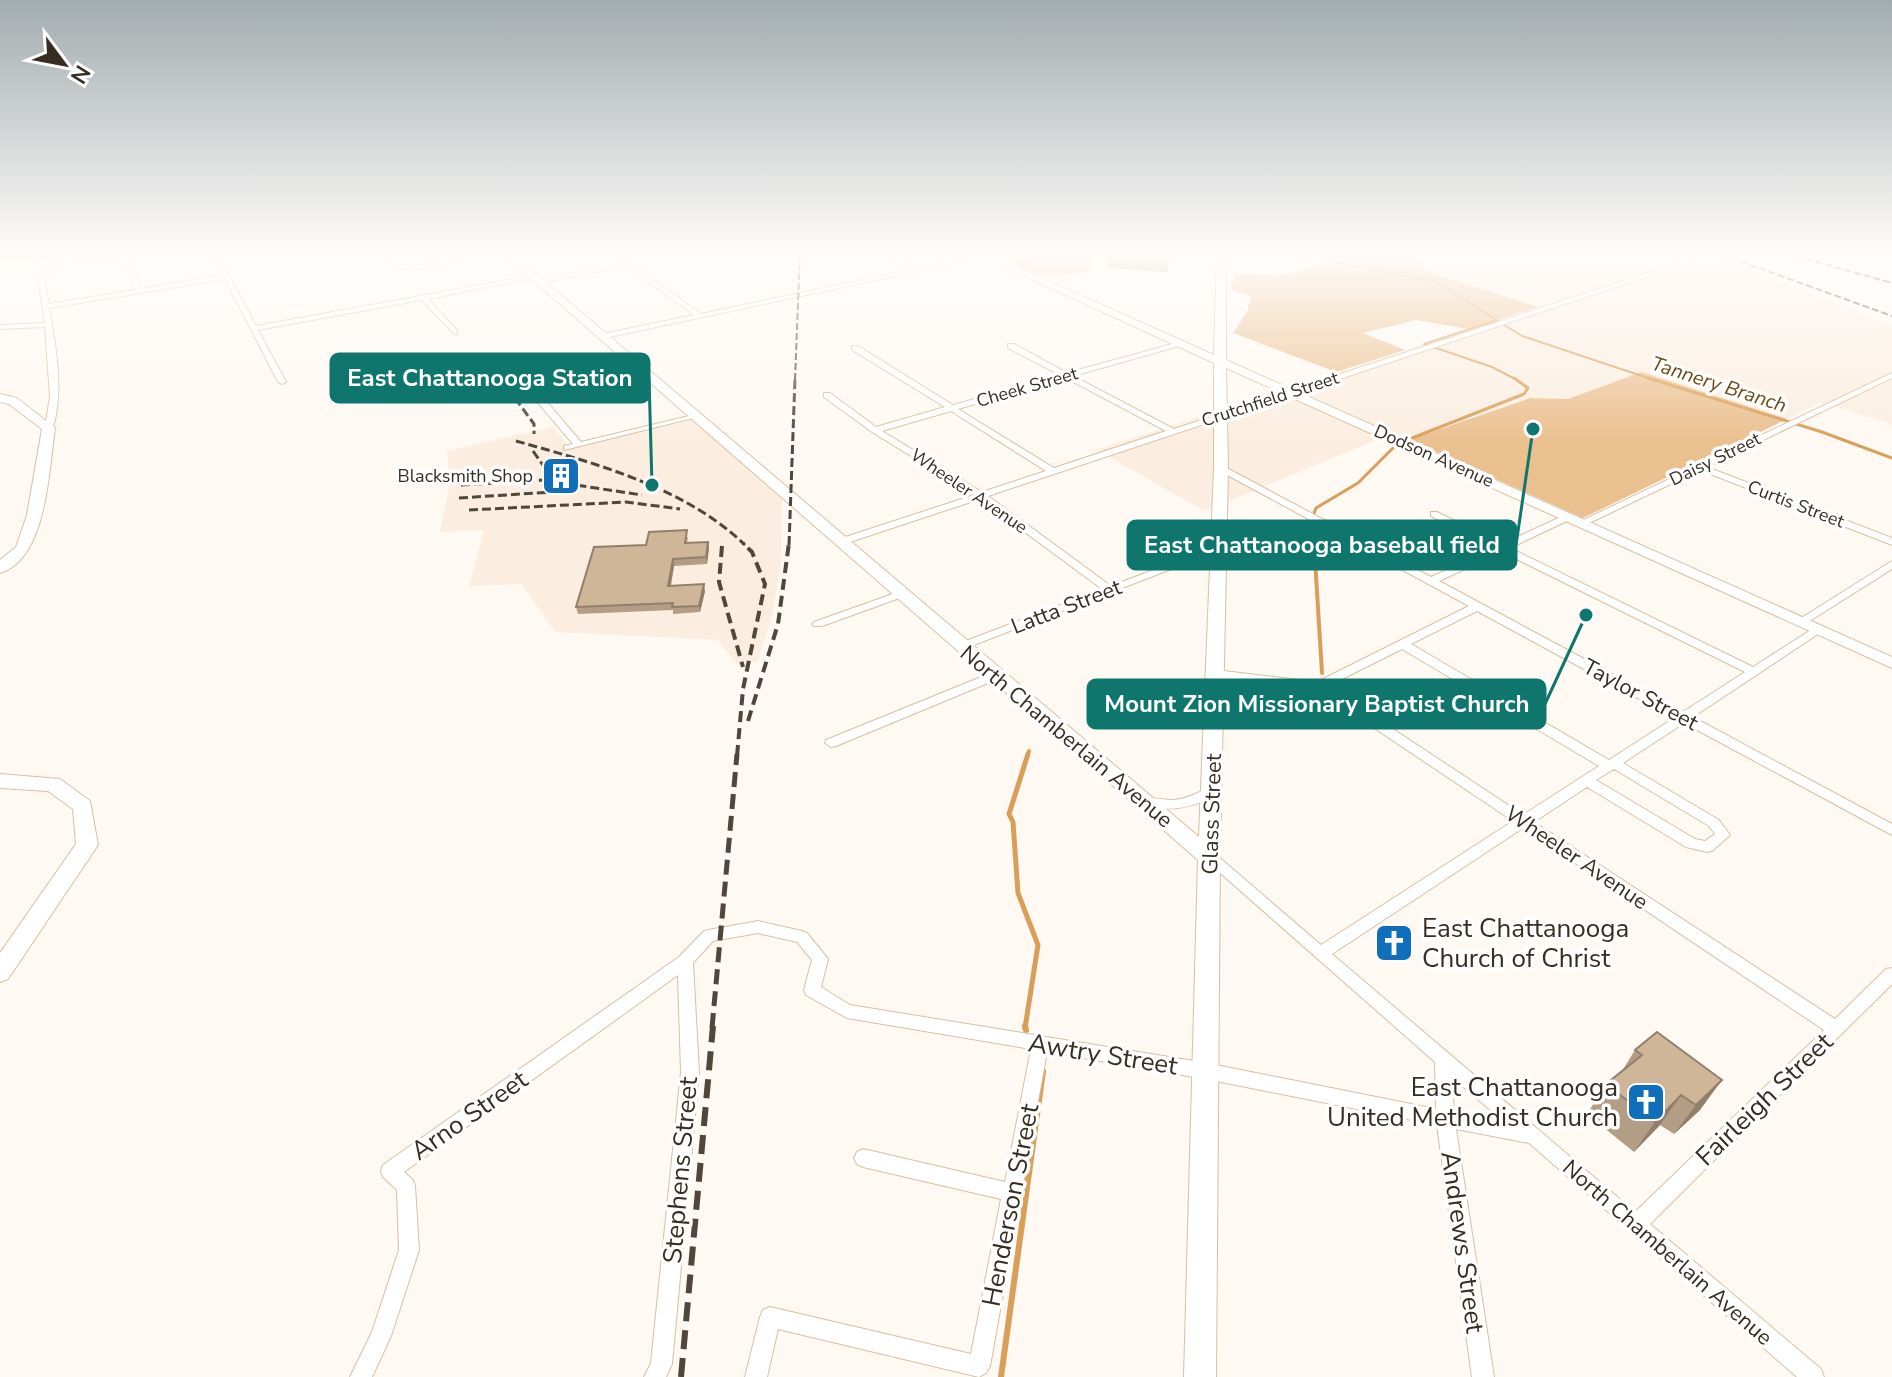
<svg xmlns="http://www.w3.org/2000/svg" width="1892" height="1377" viewBox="0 0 1892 1377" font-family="'Nunito Sans',sans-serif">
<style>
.built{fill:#fbeee0}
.green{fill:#ebc08f}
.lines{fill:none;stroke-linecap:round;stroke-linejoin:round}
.stream-far4{stroke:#d99f58;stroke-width:2}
.stream-far3{stroke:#d99f58;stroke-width:3}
.stream-far2{stroke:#d99f58;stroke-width:4}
.stream-far1{stroke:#d99f58;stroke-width:5}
.stream{stroke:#d99f58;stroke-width:6}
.street-casing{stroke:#d9bfa1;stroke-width:2}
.secondary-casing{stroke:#d9bfa1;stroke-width:2}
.street{fill:#fff;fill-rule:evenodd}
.secondary{fill:#fff;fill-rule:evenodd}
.rail-far4{stroke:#4f463c;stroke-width:2;stroke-dasharray:7 3;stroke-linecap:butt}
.rail-far3{stroke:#4f463c;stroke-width:3;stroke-dasharray:9 4;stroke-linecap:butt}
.rail-far2{stroke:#4f463c;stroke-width:4;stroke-dasharray:11 6;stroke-linecap:butt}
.rail-far1{stroke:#4f463c;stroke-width:5;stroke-dasharray:15 7;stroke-linecap:butt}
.rail{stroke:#4f463c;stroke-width:6;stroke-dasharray:19 9;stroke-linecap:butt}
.wall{fill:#b39d84}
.shaded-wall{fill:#927f6b}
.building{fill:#d0b699;stroke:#927f6b;stroke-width:2}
.labels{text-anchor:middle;stroke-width:7;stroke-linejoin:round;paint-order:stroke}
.far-street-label{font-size:18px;fill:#372d22;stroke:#fff}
.far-poi-label{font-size:18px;fill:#372d22;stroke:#fff;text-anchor:end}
.far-water-label{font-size:20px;font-style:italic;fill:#6f4811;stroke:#fff}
.street-label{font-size:22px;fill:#372d22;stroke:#fff}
.near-poi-label{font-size:26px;fill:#372d22;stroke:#fff;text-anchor:start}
.near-street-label{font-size:26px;fill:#372d22;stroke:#fff}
.leader{fill:none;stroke:#0f766e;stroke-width:3}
.callout-dot{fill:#0f766e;stroke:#fff;stroke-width:3}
.callout{fill:#0f766e;stroke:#0f766e;stroke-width:3}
.callout-label{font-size:24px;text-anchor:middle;font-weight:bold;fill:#fff}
</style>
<rect width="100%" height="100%" fill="#fff9f3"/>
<g class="built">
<polygon points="1406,251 1706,251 1892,325 1892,424 1821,402 1787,419 1641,372 1568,399 1530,398 1430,435 1409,440 1381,438 1205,511 1096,450 1536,307 1426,271"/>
<polygon points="694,419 782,500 781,566 771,621 757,662 737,665 718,640 555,632 522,584 469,586 484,530 440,532 450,481 447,451 553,427 571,448"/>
</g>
<g class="green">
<path d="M0 251H72C49 266 27 259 0 262Z"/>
<path d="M1044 251H1088L1095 252 1090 271C1060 275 1037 282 1011 261Z"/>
<polygon points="1314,251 1406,251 1426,271 1538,307 1468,329 1416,320 1363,333 1405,350 1336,372 1233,333 1247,312 1251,296 1231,290 1235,274 1281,275 1328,264 1327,254"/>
<polygon points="1641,372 1787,419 1583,518 1409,440 1530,398 1568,399"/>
</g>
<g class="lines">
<g class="stream-far4">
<polyline points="1317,251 1333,262 1436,282 1522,336 1654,380"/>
<polyline points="1495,321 1424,344 1492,367 1517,380"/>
</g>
<g class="stream-far3">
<polyline points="1648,378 1822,432 1892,458"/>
<polyline points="1314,545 1312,519 1316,508 1358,483 1397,444 1524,394 1528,388 1514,378"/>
</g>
<g class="stream-far2">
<polyline points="1314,543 1322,673"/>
<polyline points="1027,756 1029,751"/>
</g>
<polyline class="stream-far1" points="1025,1028 1038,945 1018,893 1013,822 1009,814 1028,754"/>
<g class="stream">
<polyline points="1025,1026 1026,1030"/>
<polyline points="1001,1377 1043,1071"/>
</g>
<defs>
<g id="street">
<path d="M77 251H84L75 258H110L141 251H150L129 257 141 289 223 275 210 251H216L256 326 535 275 538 277 428 299 457 330V334H454L422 300 258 330 286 382 282 384 278 382 225 279 49 308C56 347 64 389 53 428L49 431 45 428 50 396 45 327 0 329V325L45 323 38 278ZM124 258 135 290 49 304 44 279 69 262H110Z"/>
<polygon points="375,251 381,251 402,265 413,266 503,251 509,252 413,270 398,268"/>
<polygon points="412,251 426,253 443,251 426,257"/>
<polygon points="608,251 614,251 701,314 913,269 861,251 869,251 920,268 986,254 989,256 605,338 601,336 602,334 694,315 627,266 539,283 536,281 623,263"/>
<path d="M1698 256 1700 259 988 496 1111 586 1212 548 1216 547 1221 550 966 648H958L956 646 958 644 1102 589 980 499 847 543H839L838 541 839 539 974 495 872 432 824 397V393H830L876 427 945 407 852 350V346H858L953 405 1060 375 1008 348V344H1014L1067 373 1183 341V345L1073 376 1174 429ZM1066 378 1166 431 1054 468 958 409ZM951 411 1046 471 982 492 882 431Z"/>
<polygon points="501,355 507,355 581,442 697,414 701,416 564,450 564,446 573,444 501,359"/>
<polygon points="1892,373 1892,378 1707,467 1892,538 1892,545 1700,470 1585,525 1582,526 1577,523"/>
<path d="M1221 465 1431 577 1494 548 1431 516V512H1437L1502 544 1565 515H1571V519L1510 548 1753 667 1814 628H1822L1824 630 1693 717 1892 824V835L1684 723 1623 763 1719 820 1730 835 1712 851 1707 852 1686 847 1587 787 1534 822 1835 1019 1886 969 1892 968V984L1650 1224 1821 1369 1824 1377H1797L1529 1143 1456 1129 1494 1377H1472L1437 1125 1206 1079 1047 1052 1022 1189 1023 1193 1020 1200 990 1366 986 1373 979 1377 778 1329 767 1377H745L760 1317 763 1310 770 1307 971 1354 1001 1199 863 1167 857 1164 854 1158 857 1152 863 1149 1005 1182 1031 1049 847 1018 806 995 804 990 812 960 797 942 758 933 713 941 693 963 699 1072 672 1364 666 1377H644L651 1363 681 1072 678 975 404 1172 413 1180 415 1186 419 1250 391 1336 372 1377H350L372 1332 399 1250 397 1190 383 1177 381 1171 383 1165 679 957 703 932 708 930 758 921 802 931 807 933 828 959 821 987 850 1005 1206 1063 1436 1109 1435 1062 1202 857 1204 853 1209 852 1214 853 1321 945 1513 821 1316 689 1215 678 1209 674 1215 670 1317 682 1469 606 1218 470 1216 468ZM1502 552 1745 672 1683 712 1439 581ZM1477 611 1674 718 1609 760 1411 644ZM1402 649 1599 766 1523 815 1328 686ZM1614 769 1709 826 1715 834 1705 841 1695 839 1596 780ZM1523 828 1824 1030 1635 1212 1332 954ZM1452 1077 1504 1122 1454 1112Z"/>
<polygon points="1892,561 1892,569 1805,624 1797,624 1795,622"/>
<polygon points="904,590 908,591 909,593 908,595 822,626 814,626 812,624 814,622"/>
<polygon points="996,671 1002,675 1000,678 836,746 831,747 825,743 826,740"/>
<path d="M1211 787 1216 789 1218 792 1216 795C1192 809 1168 812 1141 805L1139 802 1141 799C1152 797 1163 800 1174 800 1188 799 1198 792 1211 787Z"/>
</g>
<g id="secondary">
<polygon points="499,251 509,251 1199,837 1214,468 1214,363 970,251 981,251 1214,355 1217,251 1226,251 1226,360 1892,657 1892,668 1226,368 1228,468 1220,857 1216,1377 1184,1377 1198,860"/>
<path d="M0 394 17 398 55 428C49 469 47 559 0 573V560L16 547 27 515 42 429 9 404 0 402Z"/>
<polygon points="0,774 60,779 90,801 98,845 8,979 0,982 0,953 76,844 73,809 48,791 0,788"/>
</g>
</defs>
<use href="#street" class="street-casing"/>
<use href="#secondary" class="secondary-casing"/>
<use href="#street" class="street"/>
<use href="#secondary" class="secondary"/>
<g class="rail-far4">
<polyline points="1712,251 1892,316"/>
<polyline points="1777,251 1892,283"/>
<polyline points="795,380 800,251"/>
</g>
<g class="rail-far3">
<polyline points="515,398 534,424 534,434"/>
<path d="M516 441C594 463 685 487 745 545"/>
<polyline points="533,451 545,468"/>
<polyline points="461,485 543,480 642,495"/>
<polyline points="459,498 568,491"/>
<polyline points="469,510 626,502 680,509"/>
<polyline points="789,545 795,378"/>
</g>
<g class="rail-far2">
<polyline points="722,546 719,582 743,667"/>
<polyline points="748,721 778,624 789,543"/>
<polyline points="737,756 743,689 765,584 752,552 743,543"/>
</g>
<polyline class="rail-far1" points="712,1028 737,754"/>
<polyline class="rail" points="681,1377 713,1026"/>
</g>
<g class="wall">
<polygon points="1108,251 1170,251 1167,272 1107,268"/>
<polygon points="688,537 687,543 708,542 709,548 707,564 674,566 671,586 705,591 700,612 673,614 673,610 578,614 576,607 646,545"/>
<polygon points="1657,1032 1700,1110 1674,1134 1660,1125 1634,1152 1587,1114 1606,1084 1622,1071 1635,1050"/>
</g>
<g class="shaded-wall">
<polygon points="708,542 709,548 707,564 706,557"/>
<polygon points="673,559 674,566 669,592 668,586"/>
<polygon points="704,584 705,591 700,612 699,606"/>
<polygon points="1722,1080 1700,1110 1674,1134 1696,1105"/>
<polygon points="1681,1095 1660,1125 1634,1152 1655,1122"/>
</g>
<g class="building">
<polygon points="1134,251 1169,251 1169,253"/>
<polygon points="687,530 685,543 708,542 706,557 673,559 668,586 704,584 699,606 672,607 673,603 576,607 594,547 646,545 649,532"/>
<polygon points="1657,1032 1722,1080 1696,1105 1681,1095 1655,1122 1606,1084 1642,1055 1635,1050"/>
</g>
<linearGradient id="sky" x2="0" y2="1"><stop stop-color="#a2acae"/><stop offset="0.57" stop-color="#fffcfa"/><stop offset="1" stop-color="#fffcfa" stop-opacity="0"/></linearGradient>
<rect width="1892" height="443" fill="url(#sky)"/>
<defs>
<symbol id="building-square" viewBox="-11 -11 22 22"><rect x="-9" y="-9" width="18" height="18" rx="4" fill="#106ebb" stroke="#fff"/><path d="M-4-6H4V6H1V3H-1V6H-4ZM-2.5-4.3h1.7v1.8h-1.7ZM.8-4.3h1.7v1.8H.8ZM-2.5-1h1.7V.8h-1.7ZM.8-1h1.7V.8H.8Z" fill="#fff"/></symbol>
<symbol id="church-square" viewBox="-11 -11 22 22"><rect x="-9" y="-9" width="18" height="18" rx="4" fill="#106ebb" stroke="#fff"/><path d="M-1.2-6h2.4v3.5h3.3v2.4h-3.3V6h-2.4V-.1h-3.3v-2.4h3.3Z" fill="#fff"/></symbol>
</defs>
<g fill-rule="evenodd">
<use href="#building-square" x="539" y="454" width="44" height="44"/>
<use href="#church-square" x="1372" y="921" width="44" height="44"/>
<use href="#church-square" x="1624" y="1080" width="44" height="44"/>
</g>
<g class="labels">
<g class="far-street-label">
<text transform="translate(1027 387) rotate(-16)" y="6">Cheek Street</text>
<text transform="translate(1270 399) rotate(-18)" y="6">Crutchfield Street</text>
<text transform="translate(1434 456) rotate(24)" y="6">Dodson Avenue</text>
<text transform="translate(1715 459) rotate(-26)" y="6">Daisy Street</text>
<text transform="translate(969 491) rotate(34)" y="6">Wheeler Avenue</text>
<text transform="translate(1796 504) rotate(21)" y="6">Curtis Street</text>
</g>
<g class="far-poi-label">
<text x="533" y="482">Blacksmith Shop</text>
</g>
<g class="far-water-label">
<text transform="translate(1719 384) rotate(18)" y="7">Tannery Branch</text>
</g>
<g class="street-label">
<text transform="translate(1066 606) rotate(-21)" y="8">Latta Street</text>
<text transform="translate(1641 694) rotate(28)" y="8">Taylor Street</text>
<text transform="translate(1067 736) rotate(40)" y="8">North Chamberlain Avenue</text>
<text transform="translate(1211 814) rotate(-88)" y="8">Glass Street</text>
<text transform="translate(1577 857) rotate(34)" y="8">Wheeler Avenue</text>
<text transform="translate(1668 1252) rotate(41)" y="8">North Chamberlain Avenue</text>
</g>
<g class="near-poi-label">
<text x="1422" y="937">East Chattanooga<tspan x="1422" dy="30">Church of Christ</tspan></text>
<text x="1618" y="1096" text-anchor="end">East Chattanooga<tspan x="1618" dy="30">United Methodist Church</tspan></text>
</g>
<g class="near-street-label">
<text transform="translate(1103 1054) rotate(9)" y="9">Awtry Street</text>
<text transform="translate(1764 1099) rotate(-44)" y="9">Fairleigh Street</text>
<text transform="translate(469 1115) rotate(-35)" y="9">Arno Street</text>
<text transform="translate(680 1170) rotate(-85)" y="9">Stephens Street</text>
<text transform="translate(1010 1205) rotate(-79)" y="9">Henderson Street</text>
<text transform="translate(1463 1242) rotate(82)" y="9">Andrews Street</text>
</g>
</g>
<path class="leader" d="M652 485L649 378M1533 429L1516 545M1586 615L1545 704"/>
<g class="callout-dot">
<circle cx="652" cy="485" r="8"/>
<circle cx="1533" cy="429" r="8"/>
<circle cx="1586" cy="615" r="8"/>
</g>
<g class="callout">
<rect x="331" y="354" width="318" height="48" rx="8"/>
<rect x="1128" y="521" width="388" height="48" rx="8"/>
<rect x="1088" y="680" width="457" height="48" rx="8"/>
</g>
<g class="callout-label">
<text x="490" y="386">East Chattanooga Station</text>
<text x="1322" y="553">East Chattanooga baseball field</text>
<text x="1317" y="712">Mount Zion Missionary Baptist Church</text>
</g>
<g transform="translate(64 64) rotate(122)" stroke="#ffffff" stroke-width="6" paint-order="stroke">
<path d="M0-6L14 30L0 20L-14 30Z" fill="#372d22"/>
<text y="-12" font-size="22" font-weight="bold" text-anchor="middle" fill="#372d22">N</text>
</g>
</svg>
